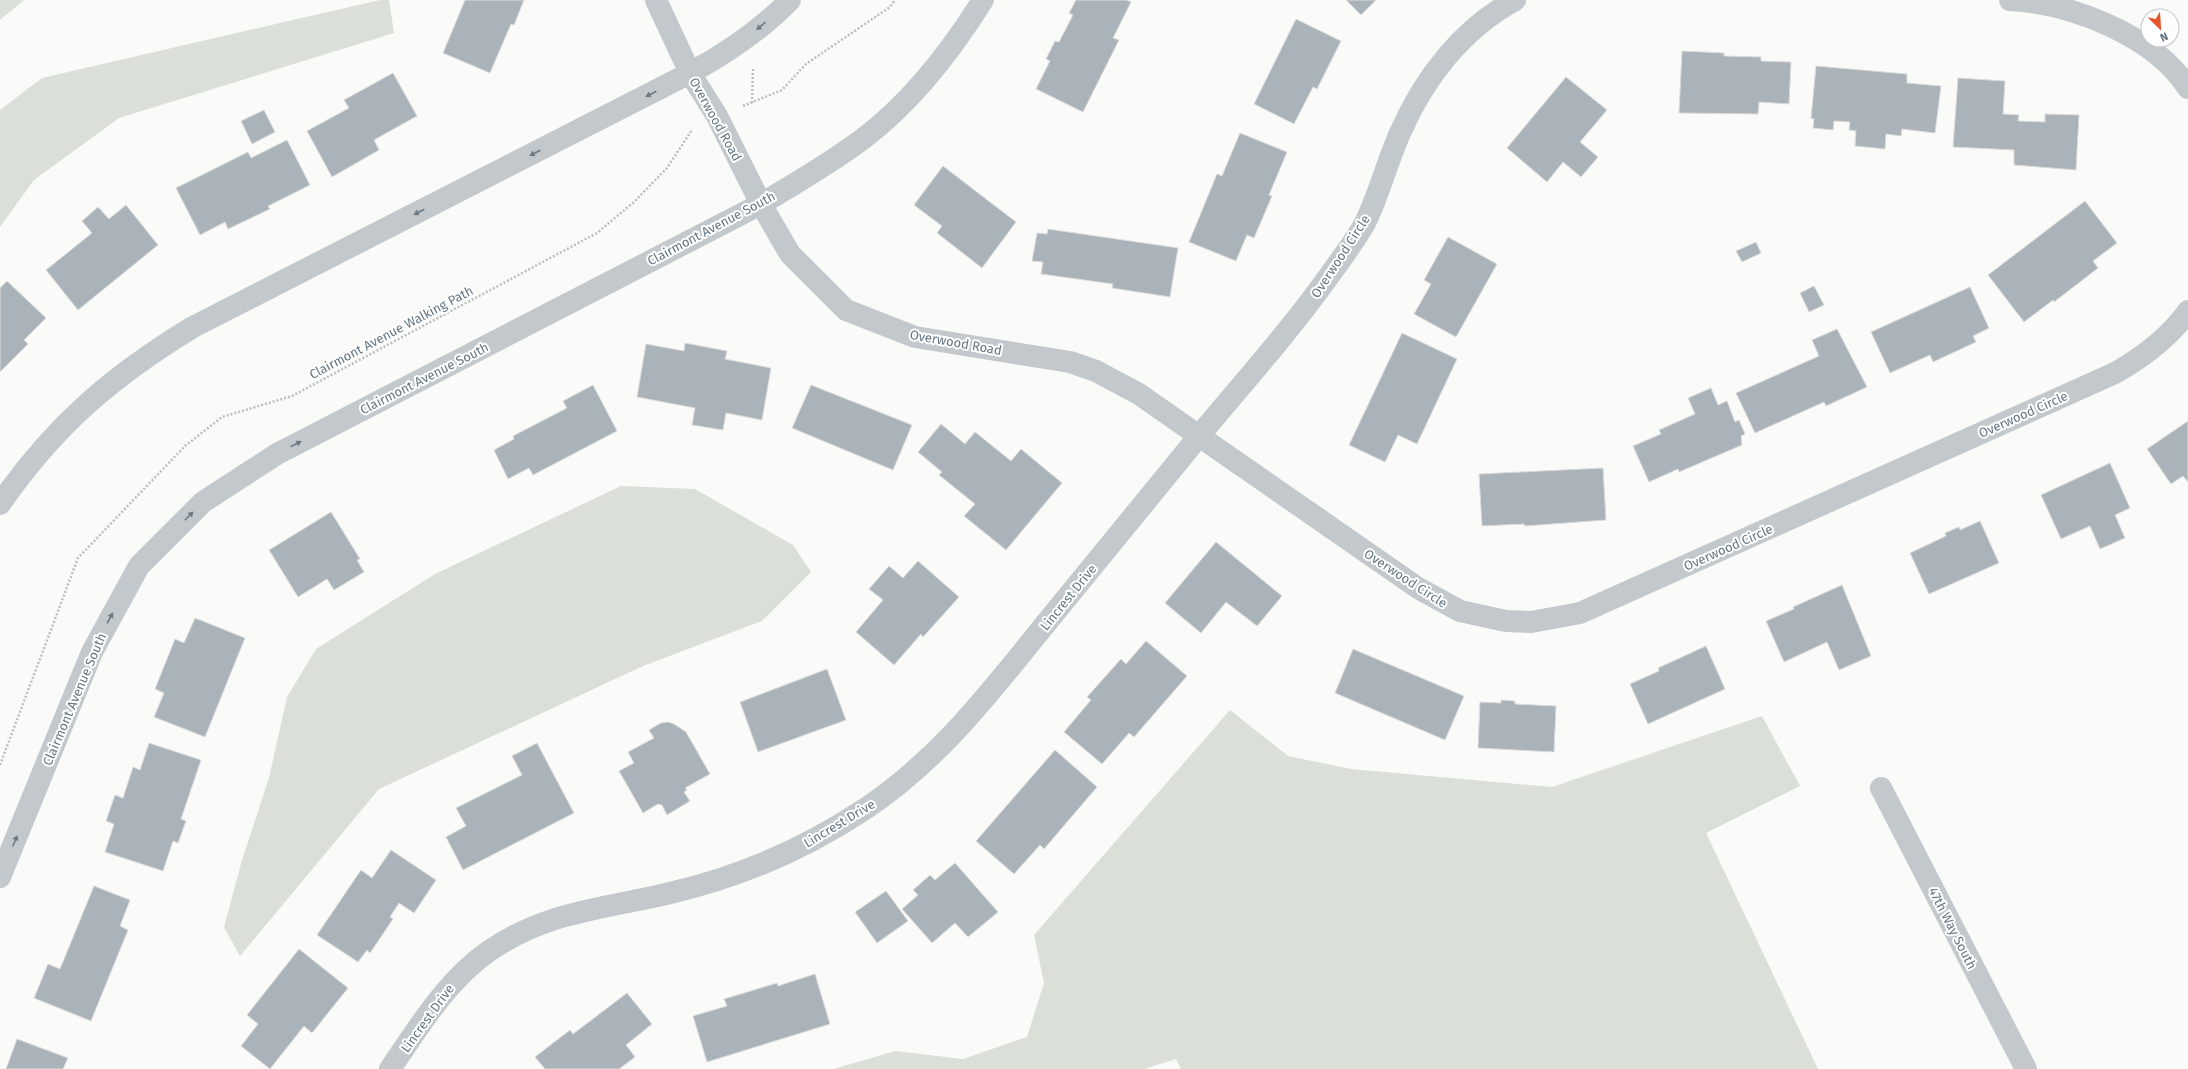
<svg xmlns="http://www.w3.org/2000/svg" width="2188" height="1069" viewBox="0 0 2188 1069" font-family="'Fira Sans',sans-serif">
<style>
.green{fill:#dadfd7}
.building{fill:#aab3b9;stroke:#dcdcda}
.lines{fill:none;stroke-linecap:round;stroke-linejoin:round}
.path{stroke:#bbbfc2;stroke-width:2.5;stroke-dasharray:2 2;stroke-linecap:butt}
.minor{stroke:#c3c8cc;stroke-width:22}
.oneway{fill:#6a7a87}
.labels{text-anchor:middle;stroke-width:4;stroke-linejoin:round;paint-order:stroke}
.street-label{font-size:13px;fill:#657683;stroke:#fff}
</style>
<rect width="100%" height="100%" fill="#fafaf8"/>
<g class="green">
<polygon points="0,0 24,0 0,20"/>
<polygon points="380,0 389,0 394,33 119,118 34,180 0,227 0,110 42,78"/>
<polygon points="621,486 695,489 793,545 811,572 762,621 643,666 379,789 240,956 224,927 242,860 269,778 287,697 316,649 435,574"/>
<polygon points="1230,710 1288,756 1351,769 1552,787 1762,716 1800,786 1706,833 1818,1069 1181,1069 1176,1059 1144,1069 834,1069 895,1051 963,1059 1027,1037 1044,983 1034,935"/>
</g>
<g class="building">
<polygon points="465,0 524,0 514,25 511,24 490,73 443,53"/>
<polygon points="1076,0 1126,0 1131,2 1113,38 1119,40 1083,112 1036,89 1050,61 1046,59 1055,41 1059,42 1073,15 1069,13"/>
<polygon points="1346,0 1376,0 1361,15"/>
<polygon points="1296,19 1341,41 1317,89 1313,87 1294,124 1254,104"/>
<polygon points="1682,51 1724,53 1724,56 1761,57 1761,61 1791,62 1789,104 1759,102 1758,114 1679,113"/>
<polygon points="1816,66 1907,74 1907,83 1941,86 1935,133 1902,129 1901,136 1886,134 1885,149 1855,146 1856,131 1849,130 1850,122 1834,121 1833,130 1813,128 1814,119 1811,118"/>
<polygon points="393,73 417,116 374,140 379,150 332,177 307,131 349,108 344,100"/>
<polygon points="1566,77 1607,110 1580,142 1598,157 1581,177 1563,162 1547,182 1507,148"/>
<polygon points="1958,78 2005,81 2003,114 2019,115 2018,121 2045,122 2045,114 2079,115 2076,170 2014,165 2014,150 1953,147"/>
<polygon points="264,110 275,132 252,144 241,121"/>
<polygon points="1240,133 1287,152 1269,195 1272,196 1254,238 1247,235 1236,261 1189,242 1217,174 1222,176"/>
<polygon points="287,140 310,185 268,206 270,209 228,229 225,222 200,235 176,188 248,152 251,158"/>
<polygon points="943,166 1016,222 982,268 937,233 942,226 914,205"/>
<polygon points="2085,201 2117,243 2093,261 2098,268 2054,302 2053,300 2024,322 1988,275"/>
<polygon points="126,205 158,245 78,310 46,270 92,233 82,221 98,207 109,219"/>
<polygon points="1048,229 1178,248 1170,297 1112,288 1113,284 1041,274 1043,262 1032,261 1037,233 1047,234"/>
<polygon points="1448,237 1497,264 1456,337 1414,314 1431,284 1424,280"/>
<polygon points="1756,242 1761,253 1742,262 1736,251"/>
<polygon points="7,281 46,318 24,340 28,344 0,372 0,288"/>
<polygon points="1814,286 1824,305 1809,312 1800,293"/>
<polygon points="1970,287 1989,328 1973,336 1976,342 1933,362 1930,355 1890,373 1871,332"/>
<polygon points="1837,329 1867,387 1826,406 1824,402 1755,433 1736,393 1819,356 1812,340"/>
<polygon points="1402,333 1457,359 1417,444 1398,435 1385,462 1349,445"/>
<polygon points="685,343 727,351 725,359 771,368 762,420 726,413 723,430 692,425 695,408 637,397 646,344 684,351"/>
<polygon points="593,385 617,431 533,475 529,468 508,479 494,450 514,439 513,436 567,408 563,401"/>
<polygon points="811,385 912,425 893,470 792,428"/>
<polygon points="1711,388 1718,405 1727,401 1735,422 1739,420 1745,434 1741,436 1742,445 1679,472 1678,469 1649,482 1633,446 1661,434 1659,430 1695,414 1688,398"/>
<polygon points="2188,421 2188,482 2183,476 2171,484 2147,449"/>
<polygon points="941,424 965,444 975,432 1011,461 1021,449 1062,483 1006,550 964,516 975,504 939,475 942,472 918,452"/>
<polygon points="2110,463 2130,508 2115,515 2125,538 2100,549 2090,526 2061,539 2041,495"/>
<polygon points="1603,468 1606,520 1525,526 1524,524 1482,526 1479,474"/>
<polygon points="331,512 360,559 357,560 364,572 334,590 327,579 298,597 269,550"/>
<polygon points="1980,521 1999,563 1929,594 1910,553 1946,536 1945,533 1959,527 1960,530"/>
<polygon points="1216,542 1282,596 1257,626 1226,602 1201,633 1165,603"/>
<polygon points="918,561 959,597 923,637 921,634 894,665 856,632 883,600 869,589 889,566 903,578"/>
<polygon points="1842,585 1871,656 1839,670 1827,642 1784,662 1766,621 1794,609 1793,607"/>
<polygon points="195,618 245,638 205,737 154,717 164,693 155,689 175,639 184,643"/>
<polygon points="1146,641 1187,676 1134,737 1129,733 1102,764 1064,732 1091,700 1087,697 1121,659 1126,664"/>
<polygon points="1706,646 1725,689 1648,724 1630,684 1659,671 1658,668"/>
<polygon points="1353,649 1464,696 1445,740 1335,693"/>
<polygon points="827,669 846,720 758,752 740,702"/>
<polygon points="1501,700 1515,701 1515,704 1556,706 1554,752 1478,748 1480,702 1501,703"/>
<polygon points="668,722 674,724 686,732 710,774 685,788 687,790 684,792 690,801 667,815 662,805 658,804 643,813 619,771 634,763 628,752 654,738 649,730 661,723"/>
<polygon points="149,743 201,760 181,819 186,821 178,843 173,841 163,871 105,852 114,824 106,821 115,795 123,798 133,767 140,770"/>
<polygon points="537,743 574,813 463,870 446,837 466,826 456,808 522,775 512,756"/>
<polygon points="1055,750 1097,787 1044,849 1040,845 1014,874 976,841"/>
<polygon points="391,850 436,880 414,913 399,903 390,917 393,919 370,953 367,950 358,962 317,935 361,870 372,878"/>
<polygon points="955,863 998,912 968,937 955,923 932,943 902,909 918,895 913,890 930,875 935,880"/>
<polygon points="94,886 130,900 120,926 128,930 91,1021 34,998 48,964 60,969"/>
<polygon points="886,891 908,921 877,943 855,912"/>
<polygon points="299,949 348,988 312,1033 304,1026 270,1069 241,1046 258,1024 247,1015"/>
<polygon points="815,974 830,1024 707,1062 693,1016 727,1006 724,999 777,983 778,986"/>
<polygon points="627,993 652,1024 626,1045 635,1057 619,1069 545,1069 535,1057 570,1030 573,1034"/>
<polygon points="17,1039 68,1058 63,1069 6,1069"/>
</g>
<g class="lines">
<g class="path">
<polyline points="752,103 753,69"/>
<polyline points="743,106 782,90 806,64 890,7 895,0"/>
<polyline points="0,765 78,558 185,446 222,417 292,396 597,233 634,202 667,168 692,130"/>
</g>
<g class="minor">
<path d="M1515 0C1462 29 1424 78 1400 133 1387 162 1379 195 1365 223 1355 241 1341 259 1329 276 1289 332 1243 383 1199 436L1418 588 1460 611 1506 621 1531 622 1580 613 2115 373C2143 357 2169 338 2188 311"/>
<path d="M2010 0C2070 3 2154 35 2188 88"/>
<path d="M0 504C55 425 111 377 193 327L690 73C727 53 761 30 790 0"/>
<polyline points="1881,788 2026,1069"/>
<path d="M0 877 92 652 139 566 203 502 277 454 761 204C796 183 831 163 864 138 913 101 951 51 983 0"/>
<path d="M390 1069C419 1027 446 981 489 951 547 911 604 909 670 893 740 877 806 848 865 809 940 759 991 691 1047 622 1098 560 1148 498 1199 436L1139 394 1096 371 1070 362 915 337 846 310 790 254 761 204 717 116 690 73 656 0"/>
</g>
</g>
<defs><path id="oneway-solid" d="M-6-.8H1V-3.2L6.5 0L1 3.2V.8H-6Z"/></defs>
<g class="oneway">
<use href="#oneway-solid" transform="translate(761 26) rotate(139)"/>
<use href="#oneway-solid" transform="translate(651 94) rotate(153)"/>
<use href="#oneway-solid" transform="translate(535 153) rotate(153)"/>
<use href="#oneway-solid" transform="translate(419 212) rotate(153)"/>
<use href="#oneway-solid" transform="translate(296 444) rotate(-27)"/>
<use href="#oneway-solid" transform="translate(189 516) rotate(-45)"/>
<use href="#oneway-solid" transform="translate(110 618) rotate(-61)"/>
<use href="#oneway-solid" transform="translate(15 841) rotate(-68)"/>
</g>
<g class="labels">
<g class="street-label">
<text transform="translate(716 119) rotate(61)" y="5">Overwood Road</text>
<text transform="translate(711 228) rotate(-28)" y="5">Clairmont Avenue South</text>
<text transform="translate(1340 256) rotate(-57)" y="5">Overwood Circle</text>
<text transform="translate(391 332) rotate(-28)" y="5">Clairmont Avenue Walking Path</text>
<text transform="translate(956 342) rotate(10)" y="5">Overwood Road</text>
<text transform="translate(424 378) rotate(-27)" y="5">Clairmont Avenue South</text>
<text transform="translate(2023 414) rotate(-24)" y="5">Overwood Circle</text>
<text transform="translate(1728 547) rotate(-24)" y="5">Overwood Circle</text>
<text transform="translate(1406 578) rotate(33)" y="5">Overwood Circle</text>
<text transform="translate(1068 597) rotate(-51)" y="5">Lincrest Drive</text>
<text transform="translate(74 699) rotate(-67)" y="5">Clairmont Avenue South</text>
<text transform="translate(839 823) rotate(-31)" y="5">Lincrest Drive</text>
<text transform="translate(1953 928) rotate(63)" y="5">47th Way South</text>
<text transform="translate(427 1018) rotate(-54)" y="5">Lincrest Drive</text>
</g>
</g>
<g transform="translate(2160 28) rotate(155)"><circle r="19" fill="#ffffff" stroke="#c1c8cd"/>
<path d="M0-3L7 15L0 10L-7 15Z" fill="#e4572e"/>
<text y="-6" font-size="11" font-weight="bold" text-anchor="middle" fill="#657683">N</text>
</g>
</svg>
